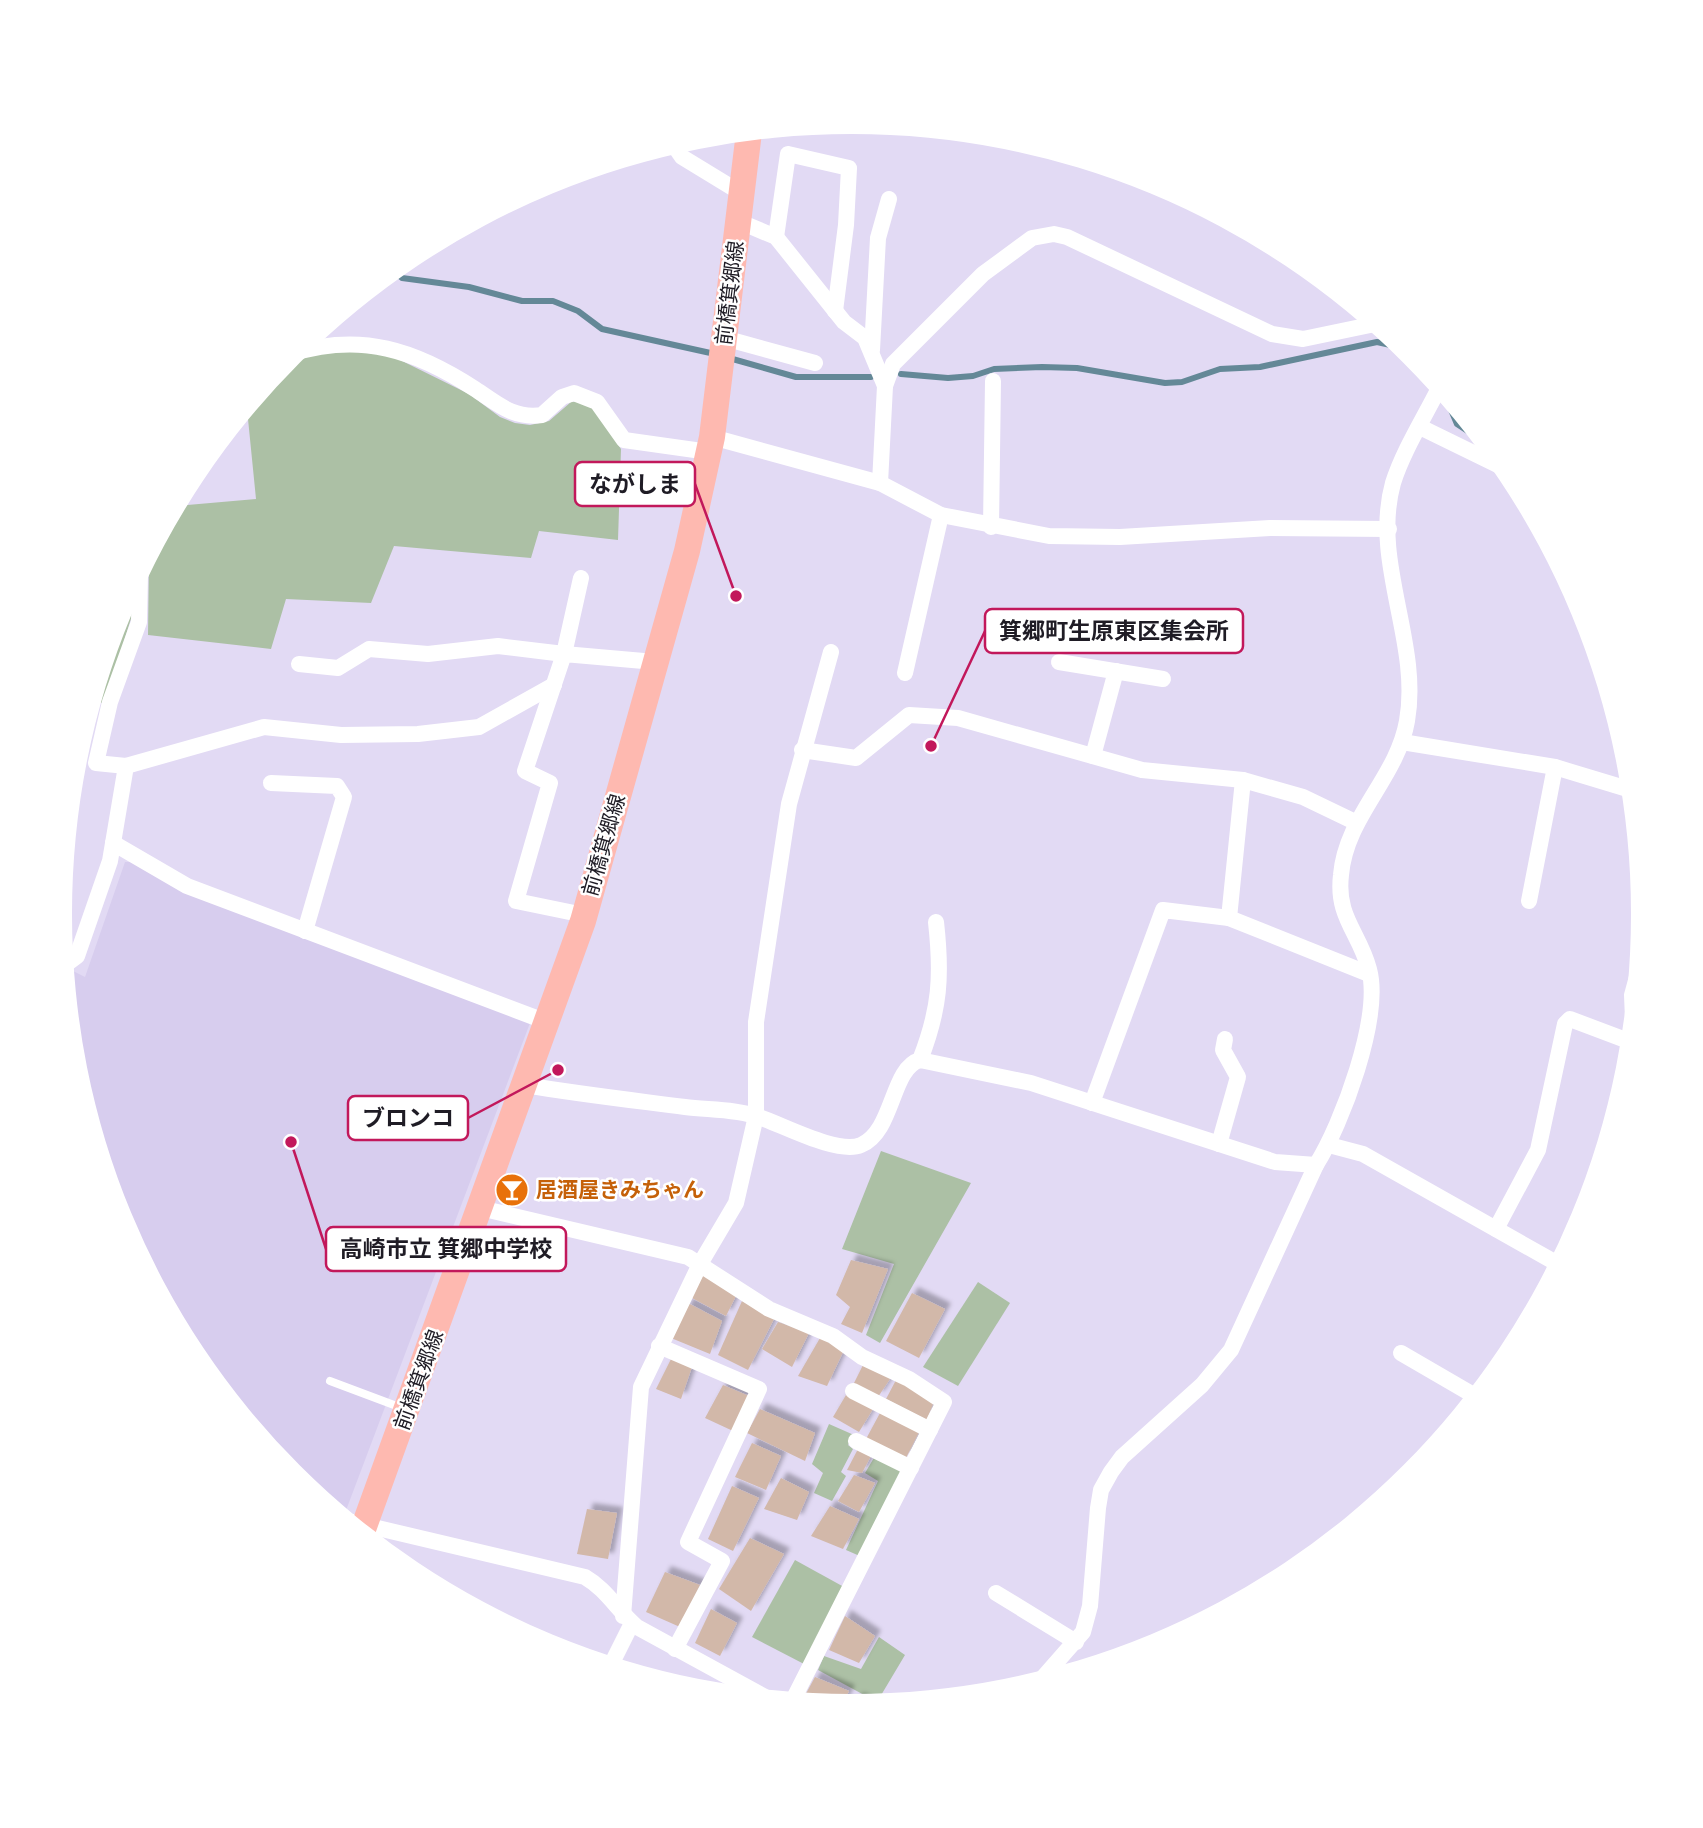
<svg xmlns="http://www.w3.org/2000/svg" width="1703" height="1828" viewBox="0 0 1703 1828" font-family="Inter,'Noto Sans JP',sans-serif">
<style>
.built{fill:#d7cdee}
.green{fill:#acc0a5}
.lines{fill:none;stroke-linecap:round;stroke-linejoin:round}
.stream{stroke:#648897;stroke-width:6}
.building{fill:#d2b8a9;filter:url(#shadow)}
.service{stroke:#fff;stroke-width:8}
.minor{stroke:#fff;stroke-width:16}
.primary{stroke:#feb9b0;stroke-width:26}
.labels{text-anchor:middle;stroke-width:5;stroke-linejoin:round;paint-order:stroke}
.street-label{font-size:21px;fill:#1f1c25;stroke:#fff}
.food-label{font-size:21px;font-weight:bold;fill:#c56008;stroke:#fff;text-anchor:start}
.leader{fill:none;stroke:#c2185b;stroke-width:2.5}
.callout-dot{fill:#c2185b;stroke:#fff;stroke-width:2.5}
.callout{fill:#fff;stroke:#c2185b;stroke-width:2.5}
.callout-label{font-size:23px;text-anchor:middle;font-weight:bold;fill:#1f1c25}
</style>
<defs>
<filter id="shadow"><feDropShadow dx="6" dy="-6" stdDeviation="2" flood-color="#0004"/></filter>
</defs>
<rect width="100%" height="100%" fill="#e2daf4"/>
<polygon class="built" points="125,862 136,862 530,1023 345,1513 333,1508 291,1474 193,1354 120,1217 75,1068 65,974 73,971 85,977"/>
<g class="green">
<polygon points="330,350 390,355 469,394 500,417 515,423 530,425 549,421 571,402 582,401 595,410 621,449 618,540 539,531 531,558 394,546 371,603 286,599 271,649 148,635 149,557 176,506 256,499 247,409 282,365"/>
<polygon points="132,588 133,612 105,703 92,702 120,611"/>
<polygon points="881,1151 971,1183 880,1343 866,1335 894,1264 842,1249"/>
<polygon points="978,1282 1010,1303 958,1386 923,1367"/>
<polygon points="829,1424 854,1435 848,1445 853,1449 841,1472 846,1476 832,1501 814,1493 823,1473 812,1464"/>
<polygon points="875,1456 906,1470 862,1557 846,1550 878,1481 865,1473"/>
<polygon points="795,1560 844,1587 804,1664 752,1637"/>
<polygon points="879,1637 905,1655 877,1702 818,1670 824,1656 861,1669"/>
</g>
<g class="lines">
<g class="stream">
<polyline points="393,270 402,278 469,287 522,301 553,301 578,311 602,329 715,354"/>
<polyline points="729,358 796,377 871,377"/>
<polyline points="901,374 948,378 973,376 994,369 1042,367 1077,368 1165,383 1182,382 1220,369 1260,367 1377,342 1404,348"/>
<polyline points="1449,405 1457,424 1483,441"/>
</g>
</g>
<g class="building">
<polygon points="851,1260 888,1269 862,1333 841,1324 850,1307 836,1295"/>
<polygon points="703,1275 736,1296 726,1316 692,1298"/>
<polygon points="912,1293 945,1309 919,1358 886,1341"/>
<polygon points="742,1301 774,1319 748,1370 718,1355"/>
<polygon points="688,1303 722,1321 710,1354 671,1338"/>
<polygon points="778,1322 809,1333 792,1367 762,1349"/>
<polygon points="820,1338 844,1350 827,1386 798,1376"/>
<polygon points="672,1357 693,1364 681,1399 656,1389"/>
<polygon points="863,1365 892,1376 878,1397 854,1383"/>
<polygon points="896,1380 934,1401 927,1420 886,1399"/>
<polygon points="723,1385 749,1396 733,1431 705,1418"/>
<polygon points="846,1395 873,1409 859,1432 833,1417"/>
<polygon points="760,1409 815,1433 805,1461 747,1433"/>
<polygon points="880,1413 919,1432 906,1458 866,1439"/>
<polygon points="752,1443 781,1456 766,1490 735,1477"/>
<polygon points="858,1449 872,1454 862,1473 847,1470"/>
<polygon points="854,1475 875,1483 859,1512 838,1501"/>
<polygon points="781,1478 809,1492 797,1520 764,1509"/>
<polygon points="732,1486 759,1498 733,1551 708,1539"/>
<polygon points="830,1506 859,1519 843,1549 811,1536"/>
<polygon points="587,1509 617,1513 608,1559 577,1554"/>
<polygon points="750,1538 784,1554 751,1611 719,1589"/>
<polygon points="665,1572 700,1585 680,1627 646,1612"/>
<polygon points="711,1609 737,1623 720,1656 695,1643"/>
<polygon points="845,1616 875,1636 859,1663 829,1650"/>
<polygon points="815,1677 849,1691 842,1705 802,1701"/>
<polygon points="857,1698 870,1704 853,1706"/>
</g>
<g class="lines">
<polyline class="service" points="330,1381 402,1408"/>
<g class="minor">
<polyline points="673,144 682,157 741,193"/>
<polyline points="738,221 776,237 844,322 865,338 885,386 880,483"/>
<polyline points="776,237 788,154 849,168 846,225 835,311"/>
<polyline points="724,338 815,363"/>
<polyline points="872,350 878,238 889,199"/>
<path d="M291 354C361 332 415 350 475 389 498 404 513 419 542 415L562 397 574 393 597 402 624 440 709 452"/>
<polyline points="885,386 893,364 983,274 1032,238 1054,234 1067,237 1272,334 1303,339 1375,324"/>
<polyline points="1420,427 1506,469"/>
<polyline points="712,437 880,483 941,515 1049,536 1120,537 1270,528 1389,529"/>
<polyline points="991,527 993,381"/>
<polyline points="140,573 139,622 110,702 96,763 126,766 264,727 341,735 418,734 479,727 554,685"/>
<polyline points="1059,662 1163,679"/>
<polyline points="299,664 338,668 369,649 428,654 498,646 564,654 581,578"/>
<polyline points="905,673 941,515"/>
<polyline points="1402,742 1555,767 1631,790"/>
<polyline points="802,750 856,758 909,715 958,718 1142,770 1243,780 1303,797 1355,822"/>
<polyline points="1093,756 1116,671"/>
<polyline points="1243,780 1229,918 1369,974"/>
<polyline points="271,783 337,786 344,797 305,931"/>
<polyline points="113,843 187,886 547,1022"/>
<polyline points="1529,901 1555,767"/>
<polyline points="584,915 516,901 550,783 525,771 564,654 655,662"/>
<polyline points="65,965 77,956 110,861 126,766"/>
<polyline points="1633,1019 1632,995 1638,973"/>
<path d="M920 1060C940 1009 942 976 936 922"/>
<path d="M525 1085C578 1094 631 1100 685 1107 708 1110 736 1109 759 1117 783 1125 838 1155 861 1145 894 1131 891 1068 920 1060L1031 1083 1275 1162 1316 1165"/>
<polyline points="1092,1103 1163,910 1229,918"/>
<polyline points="1219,1144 1238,1077 1223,1050 1225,1039"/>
<polyline points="1329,1145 1363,1154 1558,1264"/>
<polyline points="480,1208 688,1257 769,1309 833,1336 862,1357 909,1379 944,1402 793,1700"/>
<polyline points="1496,1229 1538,1150 1565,1024 1570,1019 1631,1042"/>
<polyline points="659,1346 759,1389 688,1542 722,1561 675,1649"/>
<polyline points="1401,1353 1475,1396"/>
<polyline points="853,1391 930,1430"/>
<polyline points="856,1441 911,1468"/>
<path d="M348 1521 585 1577C606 1589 618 1611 637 1627L767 1698"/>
<polyline points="996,1593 1076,1642"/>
<polyline points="623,1616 641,1387 700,1264 736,1203 756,1116 756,1022 789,804 831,652"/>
<polyline points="611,1665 632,1623"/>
<path d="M1040 1681 1083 1632 1090 1606 1098 1508 1101 1490 1111 1472 1122 1457 1202 1385 1231 1350 1316 1165C1342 1124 1382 1017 1369 969 1359 932 1336 917 1341 875 1346 816 1397 778 1407 721 1421 642 1371 562 1393 483 1403 451 1424 418 1439 388"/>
</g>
<polyline class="primary" points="362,1532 583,921 687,551 712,437 749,132"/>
</g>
<defs>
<symbol id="bar-disc" viewBox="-11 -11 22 22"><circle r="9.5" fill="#e8710a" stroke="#fff"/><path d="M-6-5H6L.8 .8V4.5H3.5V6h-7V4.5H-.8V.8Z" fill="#fff"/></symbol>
</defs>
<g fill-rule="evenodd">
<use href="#bar-disc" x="493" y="1171" width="38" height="38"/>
</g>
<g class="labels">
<g class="street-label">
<text transform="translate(730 293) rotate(-83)" y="7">前橋箕郷線</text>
<text transform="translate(604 845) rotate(-74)" y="7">前橋箕郷線</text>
<text transform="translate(419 1380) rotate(-70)" y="7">前橋箕郷線</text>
</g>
<g class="food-label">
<text x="536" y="1197">居酒屋きみちゃん</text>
</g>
</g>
<path d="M0 0H1703V1828H0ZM851 134H852A779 779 0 0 1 1631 913V915A779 779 0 0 1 852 1694H851A779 779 0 0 1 72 915V913A779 779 0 0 1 851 134Z" fill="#fff" fill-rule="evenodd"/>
<path class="leader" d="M736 596L695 484M931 746L985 631M558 1070L468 1118M291 1142L326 1249"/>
<g class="callout-dot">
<circle cx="736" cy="596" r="7"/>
<circle cx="931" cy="746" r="7"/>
<circle cx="558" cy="1070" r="7"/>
<circle cx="291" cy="1142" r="7"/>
</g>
<g class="callout">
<rect x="575" y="462" width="120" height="44" rx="7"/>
<rect x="985" y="609" width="258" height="44" rx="7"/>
<rect x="348" y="1096" width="120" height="44" rx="7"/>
<rect x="326" y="1227" width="240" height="44" rx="7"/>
</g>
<g class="callout-label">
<text x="635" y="492">ながしま</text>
<text x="1114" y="639">箕郷町生原東区集会所</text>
<text x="408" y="1126">ブロンコ</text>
<text x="446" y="1257">高崎市立 箕郷中学校</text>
</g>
</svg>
